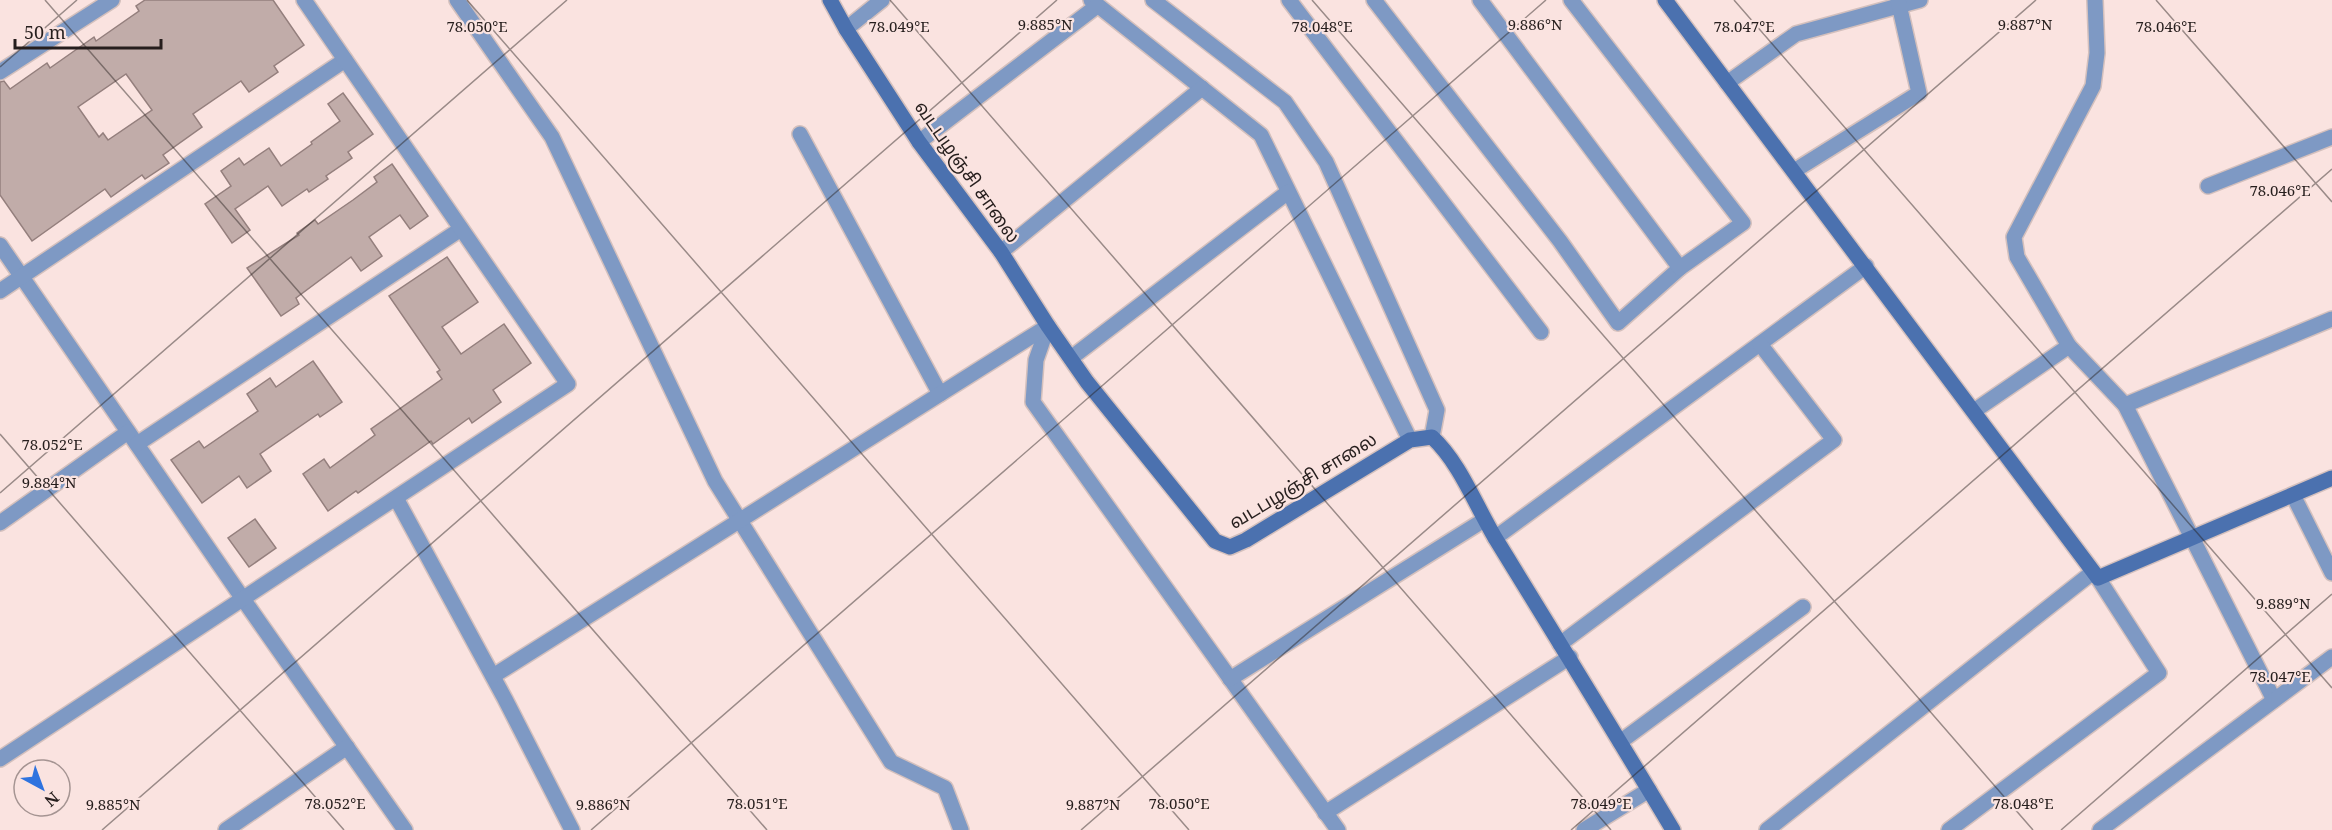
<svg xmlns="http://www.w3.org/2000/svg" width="2332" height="830" viewBox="0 0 2332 830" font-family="'Noto Serif','Noto Sans Tamil',serif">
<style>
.building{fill:#c1aca9;stroke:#947f7d;stroke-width:1.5;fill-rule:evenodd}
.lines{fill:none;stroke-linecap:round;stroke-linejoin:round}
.street-casing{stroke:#d4c0bd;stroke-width:18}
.secondary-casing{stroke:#d4c0bd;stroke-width:18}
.street{stroke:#7e99c4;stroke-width:15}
.secondary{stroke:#4b71af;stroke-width:15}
.ticks{fill:none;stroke:#261e1d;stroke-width:1.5;stroke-opacity:0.45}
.labels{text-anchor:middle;stroke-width:4.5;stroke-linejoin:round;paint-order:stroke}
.street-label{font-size:18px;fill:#261e1d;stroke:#fae3e0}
.ticks-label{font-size:15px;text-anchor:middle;fill:#261e1d;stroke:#fae3e0;stroke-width:4.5;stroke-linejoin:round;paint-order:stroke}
</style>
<rect width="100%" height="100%" fill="#fae3e0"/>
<g class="building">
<path d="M145 0H273L304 45 274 66 278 72 249 92 241 81 193 114 202 127 163 155 169 163 145 179 142 175 111 197 105 189 32 241 0 195V82L4 81 10 89 47 63 50 68 94 37 96 41 139 11 136 6ZM126 74 152 110 108 140 103 133 99 137 78 107Z"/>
<polygon points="343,93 373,134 348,152 352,158 326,176 328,179 309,192 307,189 282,206 268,186 235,209 250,230 232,243 205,204 231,186 221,171 239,158 244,165 269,148 281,166 312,144 311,142 340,121 328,104"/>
<polygon points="392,164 428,216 410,229 400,215 369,237 382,256 361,271 351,257 296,298 299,304 281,316 247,268 299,235 297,233 315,220 318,224 353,200 377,182 374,177"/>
<polygon points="447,257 478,302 442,327 461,354 504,324 531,363 493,390 501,402 472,423 469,418 433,444 431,441 358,493 356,491 328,511 303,474 324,459 330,468 375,435 371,429 442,379 437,372 440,370 389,296"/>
<polygon points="313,361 342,402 320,417 318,414 260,454 271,471 247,488 239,476 202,503 171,460 199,441 204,448 258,411 247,394 270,378 276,387"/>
<polygon points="255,519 276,548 249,567 228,538"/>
</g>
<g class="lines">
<defs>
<g id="street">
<polyline points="457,0 552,137 715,481 891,762 945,788 961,830"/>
<polyline points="1091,0 1261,135 1410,440"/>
<polyline points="1153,0 1285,102 1326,162 1437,410 1432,437"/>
<polyline points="1289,0 1541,332"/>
<polyline points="1374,0 1560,241 1618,323 1680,268"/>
<polyline points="1480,0 1680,268 1743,223 1571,0"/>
<polyline points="846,29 882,0"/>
<polyline points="0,72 112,0"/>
<polyline points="1727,83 1796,34 1920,0"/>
<polyline points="800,134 940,394"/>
<polyline points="919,142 1097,6"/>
<polyline points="1794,171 1919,93 1898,0"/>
<polyline points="2208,186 2332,137"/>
<polyline points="0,245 243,599 405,830"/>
<polyline points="1001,252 1202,88"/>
<polyline points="0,291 345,60"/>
<polyline points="1048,326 1036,360 1033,402 1338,830"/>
<polyline points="2069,346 2125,405 2332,319"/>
<polyline points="1071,358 1288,192"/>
<polyline points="2125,405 2274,700"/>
<polyline points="1974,411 2069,346 2017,257 2014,237 2093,86 2097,53 2095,0"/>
<polyline points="137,444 461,229"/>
<polyline points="2293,495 2332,573"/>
<polyline points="396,498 505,699 572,830"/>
<polyline points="0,523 128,432"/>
<polyline points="1495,538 1866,266"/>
<polyline points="1560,644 1834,440 1760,344"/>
<polyline points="493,676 1048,326"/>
<polyline points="1230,679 1484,520"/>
<polyline points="1620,742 1803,607"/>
<polyline points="0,759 568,384 304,0"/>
<polyline points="1325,813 1570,657"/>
<polyline points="226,830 347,747"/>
<polyline points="1584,830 1649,790"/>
<polyline points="1767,830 2093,572"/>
<polyline points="1949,830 2159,673 2098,578"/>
<polyline points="2100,830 2332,657"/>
</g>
<g id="secondary">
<path d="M830 0 846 29 919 142 1001 252 1048 326 1087 382 1215 541 1230 547 1246 540 1410 440 1432 437C1461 464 1476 507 1497 541 1556 637 1615 733 1673 830"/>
<polyline points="1665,0 2098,578 2332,478"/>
</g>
</defs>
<use href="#street" class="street-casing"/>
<use href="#secondary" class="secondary-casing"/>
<use href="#street" class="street"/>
<use href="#secondary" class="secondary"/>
</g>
<path class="ticks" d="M45 0 767 830M467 0 1189 830M890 0 1611 830M1312 0 2033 830M1734 0 2332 688M2156 0 2332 202M0 67 77 0M0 434 344 830M0 493 567 0M102 830 1057 0M591 830 1546 0M1081 830 2036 0M1571 830 2332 169M2061 830 2332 594"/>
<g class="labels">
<g class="street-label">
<text transform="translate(967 172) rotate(55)" y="6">வடபழஞ்சி சாலை</text>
<text transform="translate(1303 481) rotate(-31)" y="6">வடபழஞ்சி சாலை</text>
</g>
</g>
<g class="ticks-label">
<text x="1045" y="30">9.885°N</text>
<text x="1535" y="30">9.886°N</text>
<text x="2025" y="30">9.887°N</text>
<text x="2166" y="32">78.046°E</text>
<text x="477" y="32">78.050°E</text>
<text x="899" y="32">78.049°E</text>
<text x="1744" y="32">78.047°E</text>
<text x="1322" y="32">78.048°E</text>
<text x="2280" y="196">78.046°E</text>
<text x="52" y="450">78.052°E</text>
<text x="49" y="488">9.884°N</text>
<text x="2283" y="609">9.889°N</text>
<text x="2280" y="682">78.047°E</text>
<text x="335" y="809">78.052°E</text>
<text x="757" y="809">78.051°E</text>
<text x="1179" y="809">78.050°E</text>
<text x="1601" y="809">78.049°E</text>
<text x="2023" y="809">78.048°E</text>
<text x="113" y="810">9.885°N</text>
<text x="603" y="810">9.886°N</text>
<text x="1093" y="810">9.887°N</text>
</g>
<g transform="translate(42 788) rotate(139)"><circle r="28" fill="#fae3e0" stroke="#a59492" stroke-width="1.5"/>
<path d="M0-4.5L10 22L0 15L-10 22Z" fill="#2e73df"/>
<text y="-9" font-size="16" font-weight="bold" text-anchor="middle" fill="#261e1d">N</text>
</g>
<path d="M15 39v9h146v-9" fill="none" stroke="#261e1d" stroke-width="3"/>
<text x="24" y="39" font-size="18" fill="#261e1d" stroke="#fae3e0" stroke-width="4.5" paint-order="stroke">50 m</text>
</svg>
